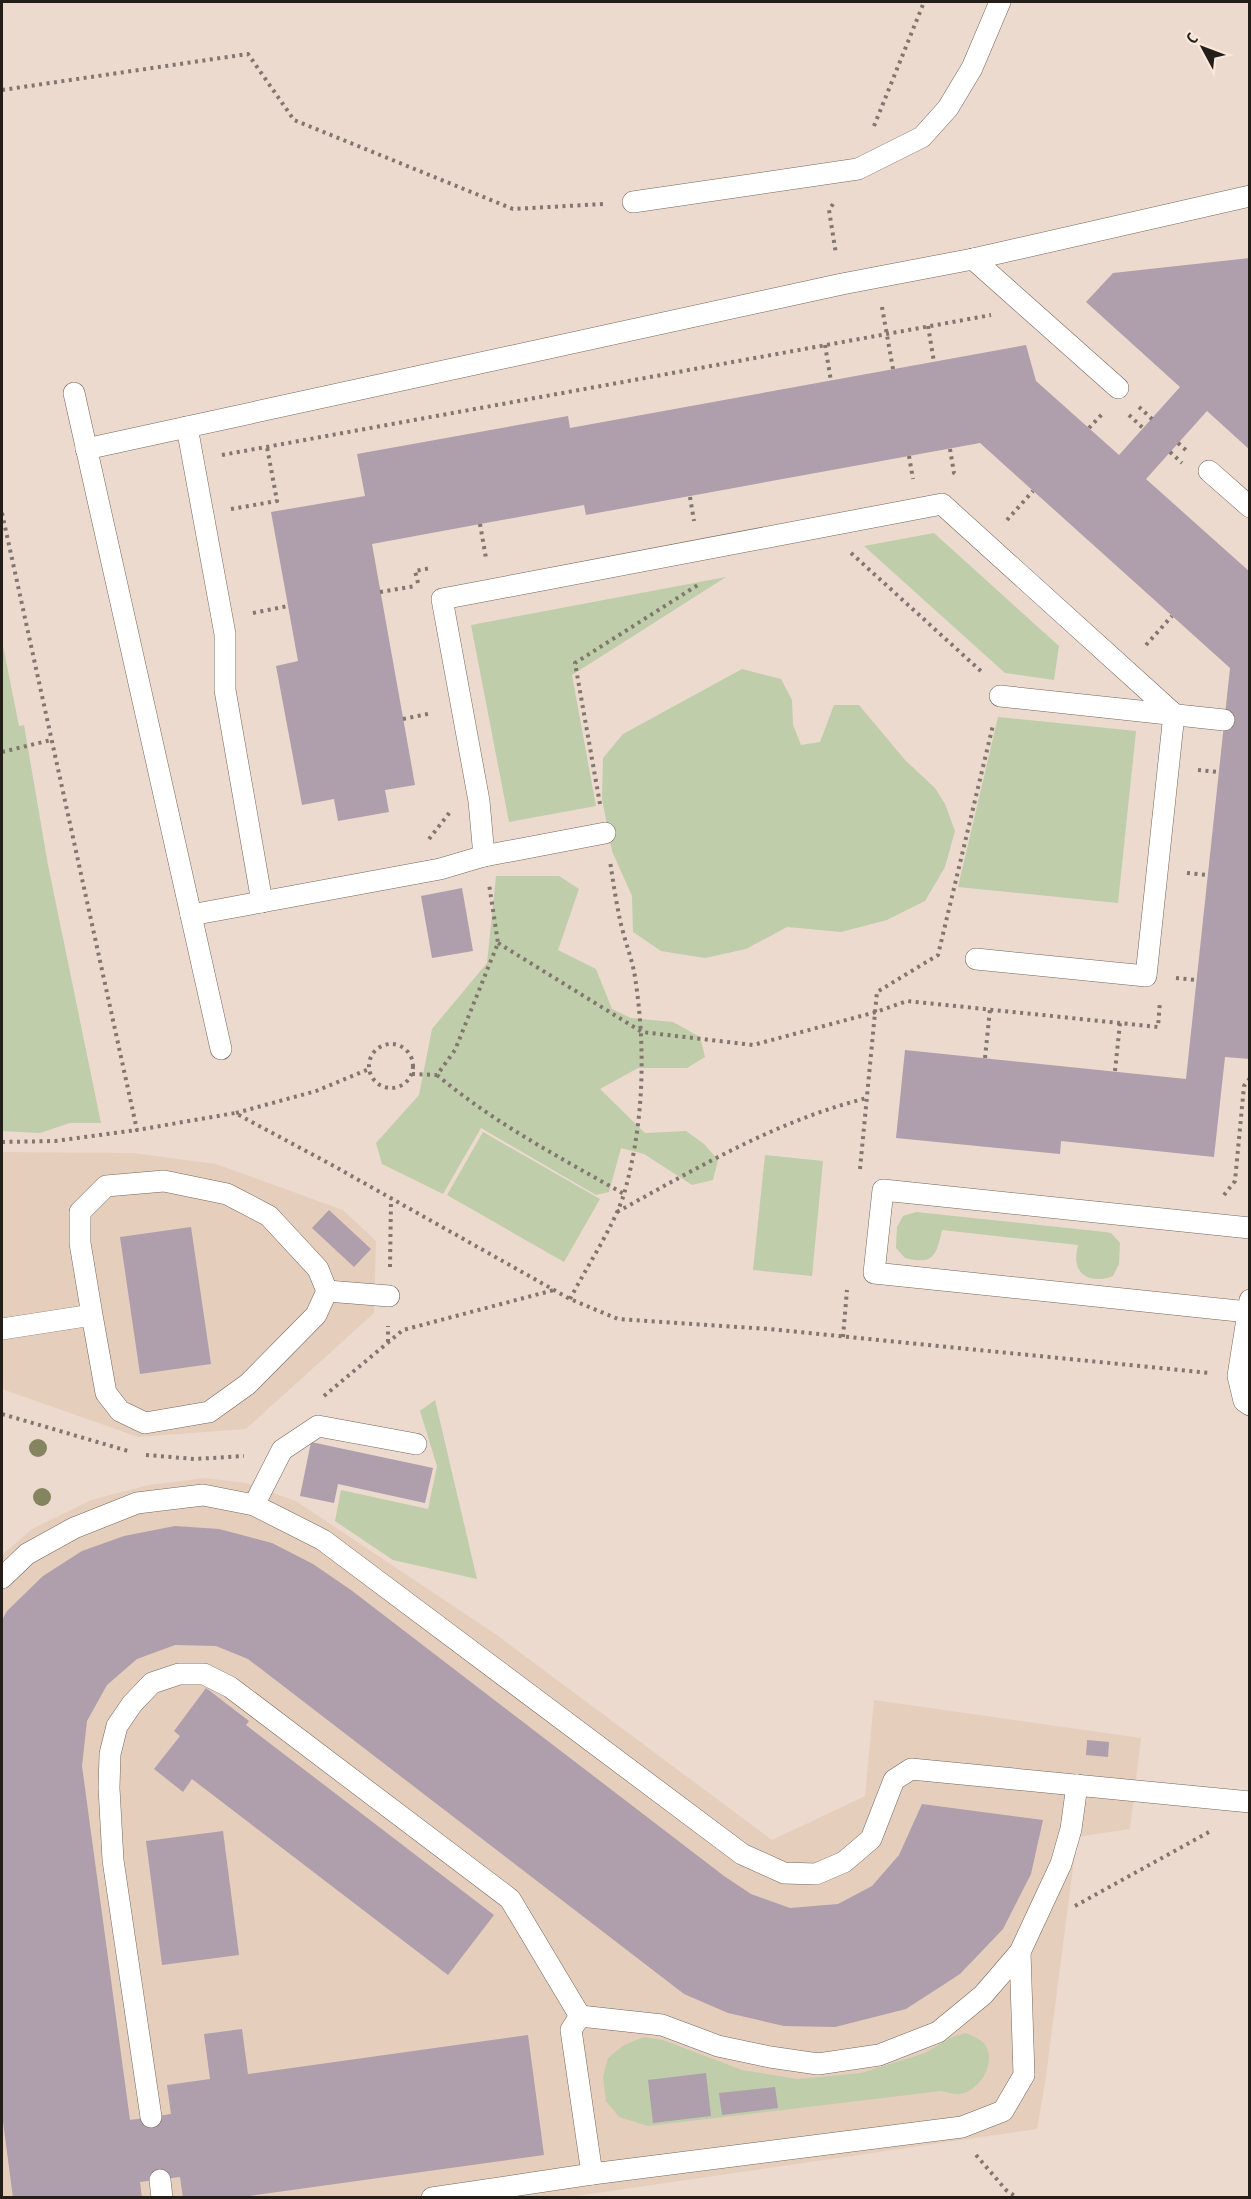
<svg xmlns="http://www.w3.org/2000/svg" width="1251" height="2199" viewBox="0 0 1251 2199" font-family="'PT Sans Narrow',sans-serif">
<style>
.built{fill:#e6cebd}
.green{fill:#bfcdaa}
.building{fill:#af9eab}
.lines{fill:none;stroke-linecap:round;stroke-linejoin:round}
.service-casing{stroke:#75665b;stroke-width:22}
.path{stroke:#82766e;stroke-width:4;stroke-dasharray:3 4.5;stroke-linecap:butt}
.service{stroke:#fff;stroke-width:21}
.tree{fill:#84855f}
</style>
<rect width="100%" height="100%" fill="#ecdace"/>
<g class="built">
<polygon points="2,1152 133,1153 216,1164 343,1210 376,1241 374,1313 246,1429 138,1437 2,1389"/>
<polygon points="205,1478 246,1483 296,1501 494,1633 772,1840 865,1796 874,1700 1141,1738 1130,1829 1077,1837 1045,2084 1037,2129 562,2198 2,2197 2,1555 32,1529 91,1500 149,1485"/>
</g>
<g class="green">
<polygon points="934,533 1059,646 1054,680 1005,673 864,546"/>
<polygon points="726,577 572,675 596,806 509,822 471,625"/>
<polygon points="2,641 19,726 24,725 48,865 101,1123 70,1123 40,1133 2,1131"/>
<polygon points="742,669 781,679 792,700 793,725 801,745 820,742 834,705 859,705 905,760 935,788 945,804 955,831 945,867 925,901 887,920 841,932 787,927 746,949 705,958 661,951 633,932 632,896 612,851 602,799 603,758 623,734"/>
<polygon points="998,717 1136,731 1118,903 958,887"/>
<polygon points="496,876 559,876 579,889 558,950 596,969 612,1009 631,1018 673,1022 700,1037 705,1057 687,1068 638,1068 600,1089 645,1133 686,1131 704,1144 718,1160 713,1180 692,1185 644,1154 621,1148 609,1192 596,1195 481,1128 443,1194 382,1164 376,1143 419,1095 432,1029 487,963"/>
<polygon points="483,1132 600,1199 564,1262 447,1195"/>
<polygon points="765,1155 823,1161 812,1276 753,1270"/>
<path d="M916 1212 1105 1232 1111 1233 1120 1243 1119 1264 1113 1276C1100 1282 1080 1280 1077 1264 1075 1258 1077 1251 1078 1245L942 1230C936 1256 934 1265 905 1258L896 1248 897 1227 903 1216Z"/>
<polygon points="435,1400 477,1579 393,1560 335,1521 341,1490 428,1509 437,1466 420,1411"/>
<path d="M966 2033C972 2036 982 2039 986 2046 996 2065 979 2091 960 2094 954 2095 947 2092 941 2091L648 2126 619 2117 606 2101 603 2077 608 2058 624 2045 644 2037 663 2040 742 2070 797 2079 861 2073 925 2053 952 2037Z"/>
</g>
<g class="building">
<polygon points="1250,258 1250,450 1207,411 1146,479 1250,572 1250,1059 1225,1057 1214,1157 1061,1141 1060,1154 896,1138 905,1050 1186,1079 1230,668 980,443 586,515 584,505 372,544 415,785 385,790 389,812 338,821 334,799 302,805 276,666 298,661 271,512 365,496 357,454 568,416 570,428 1026,345 1036,381 1119,455 1180,387 1086,302 1113,273"/>
<polygon points="462,888 473,951 432,958 421,896"/>
<polygon points="329,1210 371,1249 354,1267 312,1228"/>
<polygon points="191,1227 211,1364 140,1374 120,1237"/>
<polygon points="311,1442 433,1468 425,1503 338,1484 334,1503 300,1496"/>
<polygon points="175,1526 219,1529 272,1543 313,1564 351,1590 724,1876 751,1894 790,1908 838,1904 872,1886 899,1855 922,1804 1043,1820 1031,1874 1003,1929 960,1974 906,2009 835,2027 784,2026 728,2013 684,1994 248,1659 216,1646 175,1645 137,1659 107,1685 87,1721 82,1766 130,2120 171,2114 167,2085 210,2079 204,2034 242,2029 248,2074 528,2035 544,2155 235,2198 183,2198 180,2177 140,2182 142,2198 13,2198 2,2114 2,1620 7,1611 43,1576 82,1551 124,1536"/>
<polygon points="206,1688 249,1721 246,1725 494,1915 448,1975 192,1779 183,1792 154,1769 180,1736 174,1731"/>
<polygon points="1087,1740 1109,1742 1108,1757 1086,1755"/>
<polygon points="223,1831 239,1955 162,1965 146,1841"/>
<polygon points="706,2073 711,2116 653,2123 648,2080"/>
<polygon points="775,2087 778,2108 722,2115 719,2093"/>
</g>
<g class="lines">
<defs>
<g id="service">
<polyline points="633,202 858,169 922,137 948,108 972,68 1000,2"/>
<polyline points="973,259 1118,388"/>
<polyline points="74,393 221,1049"/>
<polyline points="187,427 225,634 225,690 262,902"/>
<polyline points="86,449 842,284 973,259 1250,196"/>
<polyline points="1209,471 1250,507"/>
<polyline points="1000,696 1224,720"/>
<polyline points="484,856 605,833"/>
<polyline points="191,915 440,869 484,856 479,801 442,599 942,504 1174,714 1146,976 976,959"/>
<polyline points="327,1291 389,1296"/>
<polyline points="1250,1300 1238,1376 1244,1401 1250,1405"/>
<polyline points="1248,1312 874,1273 883,1190 1250,1228"/>
<polyline points="2,1329 92,1315 80,1243 80,1212 106,1186 164,1181 227,1194 269,1216 318,1269 327,1291 316,1315 248,1384 209,1412 145,1423 120,1411 106,1393 92,1315"/>
<polyline points="254,1505 282,1450 318,1426 416,1444"/>
<polyline points="2,1578 27,1554 74,1528 137,1503 203,1495 254,1505 323,1540 742,1854 784,1873 816,1874 844,1862 871,1839 894,1780 911,1769 1250,1802"/>
<polyline points="151,2117 113,1860 109,1788 110,1754 117,1726 132,1704 152,1683 179,1674 204,1674 230,1687 510,1899 580,2016"/>
<polyline points="592,2174 571,2030 580,2016 662,2025 718,2046 770,2057 818,2064 879,2055 938,2032 983,1995 1020,1952 1061,1864 1071,1829 1077,1785"/>
<polyline points="160,2180 162,2198"/>
<polyline points="432,2198 592,2174 962,2127 1003,2111 1024,2075 1020,1952"/>
</g>
</defs>
<use href="#service" class="service-casing"/>
<g class="path">
<polyline points="2,90 248,54 294,120 513,209 603,204"/>
<polyline points="874,126 924,2"/>
<polyline points="833,204 829,210 836,254"/>
<polyline points="882,307 893,369"/>
<polyline points="928,326 934,362"/>
<polyline points="825,345 831,381"/>
<polyline points="1139,407 1152,419"/>
<polyline points="1129,415 1143,428"/>
<polyline points="1089,428 1103,413"/>
<polyline points="1178,443 1188,452"/>
<polyline points="950,449 954,473 958,476"/>
<polyline points="1170,452 1182,463"/>
<polyline points="222,455 991,315"/>
<polyline points="909,456 913,479"/>
<polyline points="690,497 694,521"/>
<polyline points="231,509 277,501 267,447"/>
<polyline points="2,513 137,1130 235,1113 332,1165 570,1299 618,1319 769,1329 1209,1373"/>
<polyline points="1007,520 1033,491"/>
<polyline points="480,524 486,558"/>
<polyline points="851,553 983,673"/>
<polyline points="418,583 415,571 431,568"/>
<polyline points="380,592 415,586"/>
<polyline points="253,613 288,606"/>
<polyline points="1146,645 1172,616"/>
<polyline points="403,719 432,713"/>
<polyline points="2,752 51,740"/>
<polyline points="1198,770 1218,772"/>
<polyline points="600,804 575,663 701,583"/>
<polyline points="429,839 450,812"/>
<polyline points="1187,873 1208,875"/>
<polyline points="498,943 642,1032 753,1045 876,1012 907,1001 1158,1027 1160,1001"/>
<polyline points="1176,978 1197,980"/>
<circle cx="391" cy="1066" r="22"/>
<polyline points="985,1058 990,1009"/>
<polyline points="1115,1071 1120,1023"/>
<polyline points="412,1074 437,1075 455,1050 498,943 489,884"/>
<path d="M437 1075C494 1123 559 1157 624 1194"/>
<polyline points="236,1113 316,1091 369,1069"/>
<polyline points="2,1142 55,1141 137,1130"/>
<polyline points="860,1169 877,992 938,955 993,725"/>
<polyline points="1224,1195 1235,1181 1244,1086 1250,1078"/>
<path d="M617 1212C699 1167 776 1121 867 1098"/>
<polyline points="390,1267 391,1199"/>
<path d="M570 1299C586 1268 614 1226 624 1194 644 1124 646 1049 635 977 632 958 624 939 620 920 616 901 613 881 610 861"/>
<polyline points="843,1337 847,1290"/>
<polyline points="388,1342 388,1326"/>
<polyline points="324,1396 403,1330 554,1290"/>
<polyline points="2,1414 128,1451"/>
<polyline points="146,1455 195,1459 244,1456"/>
<polyline points="1075,1906 1209,1832"/>
<polyline points="976,2155 1006,2190 1018,2198"/>
</g>
<use href="#service" class="service"/>
</g>
<g class="tree">
<circle cx="38" cy="1448" r="9"/>
<circle cx="42" cy="1497" r="9"/>
</g>
<rect width="1251" height="2199" fill="none" stroke="#241e19" stroke-width="6"/>
<g transform="translate(1203 48) rotate(311)" stroke="#f9e8db" stroke-width="4.5" paint-order="stroke">
<path d="M0-4.5L10 22L0 15L-10 22Z" fill="#241e19"/>
<text y="-9" font-size="16" font-weight="bold" text-anchor="middle" fill="#241e19">С</text>
</g>
</svg>
